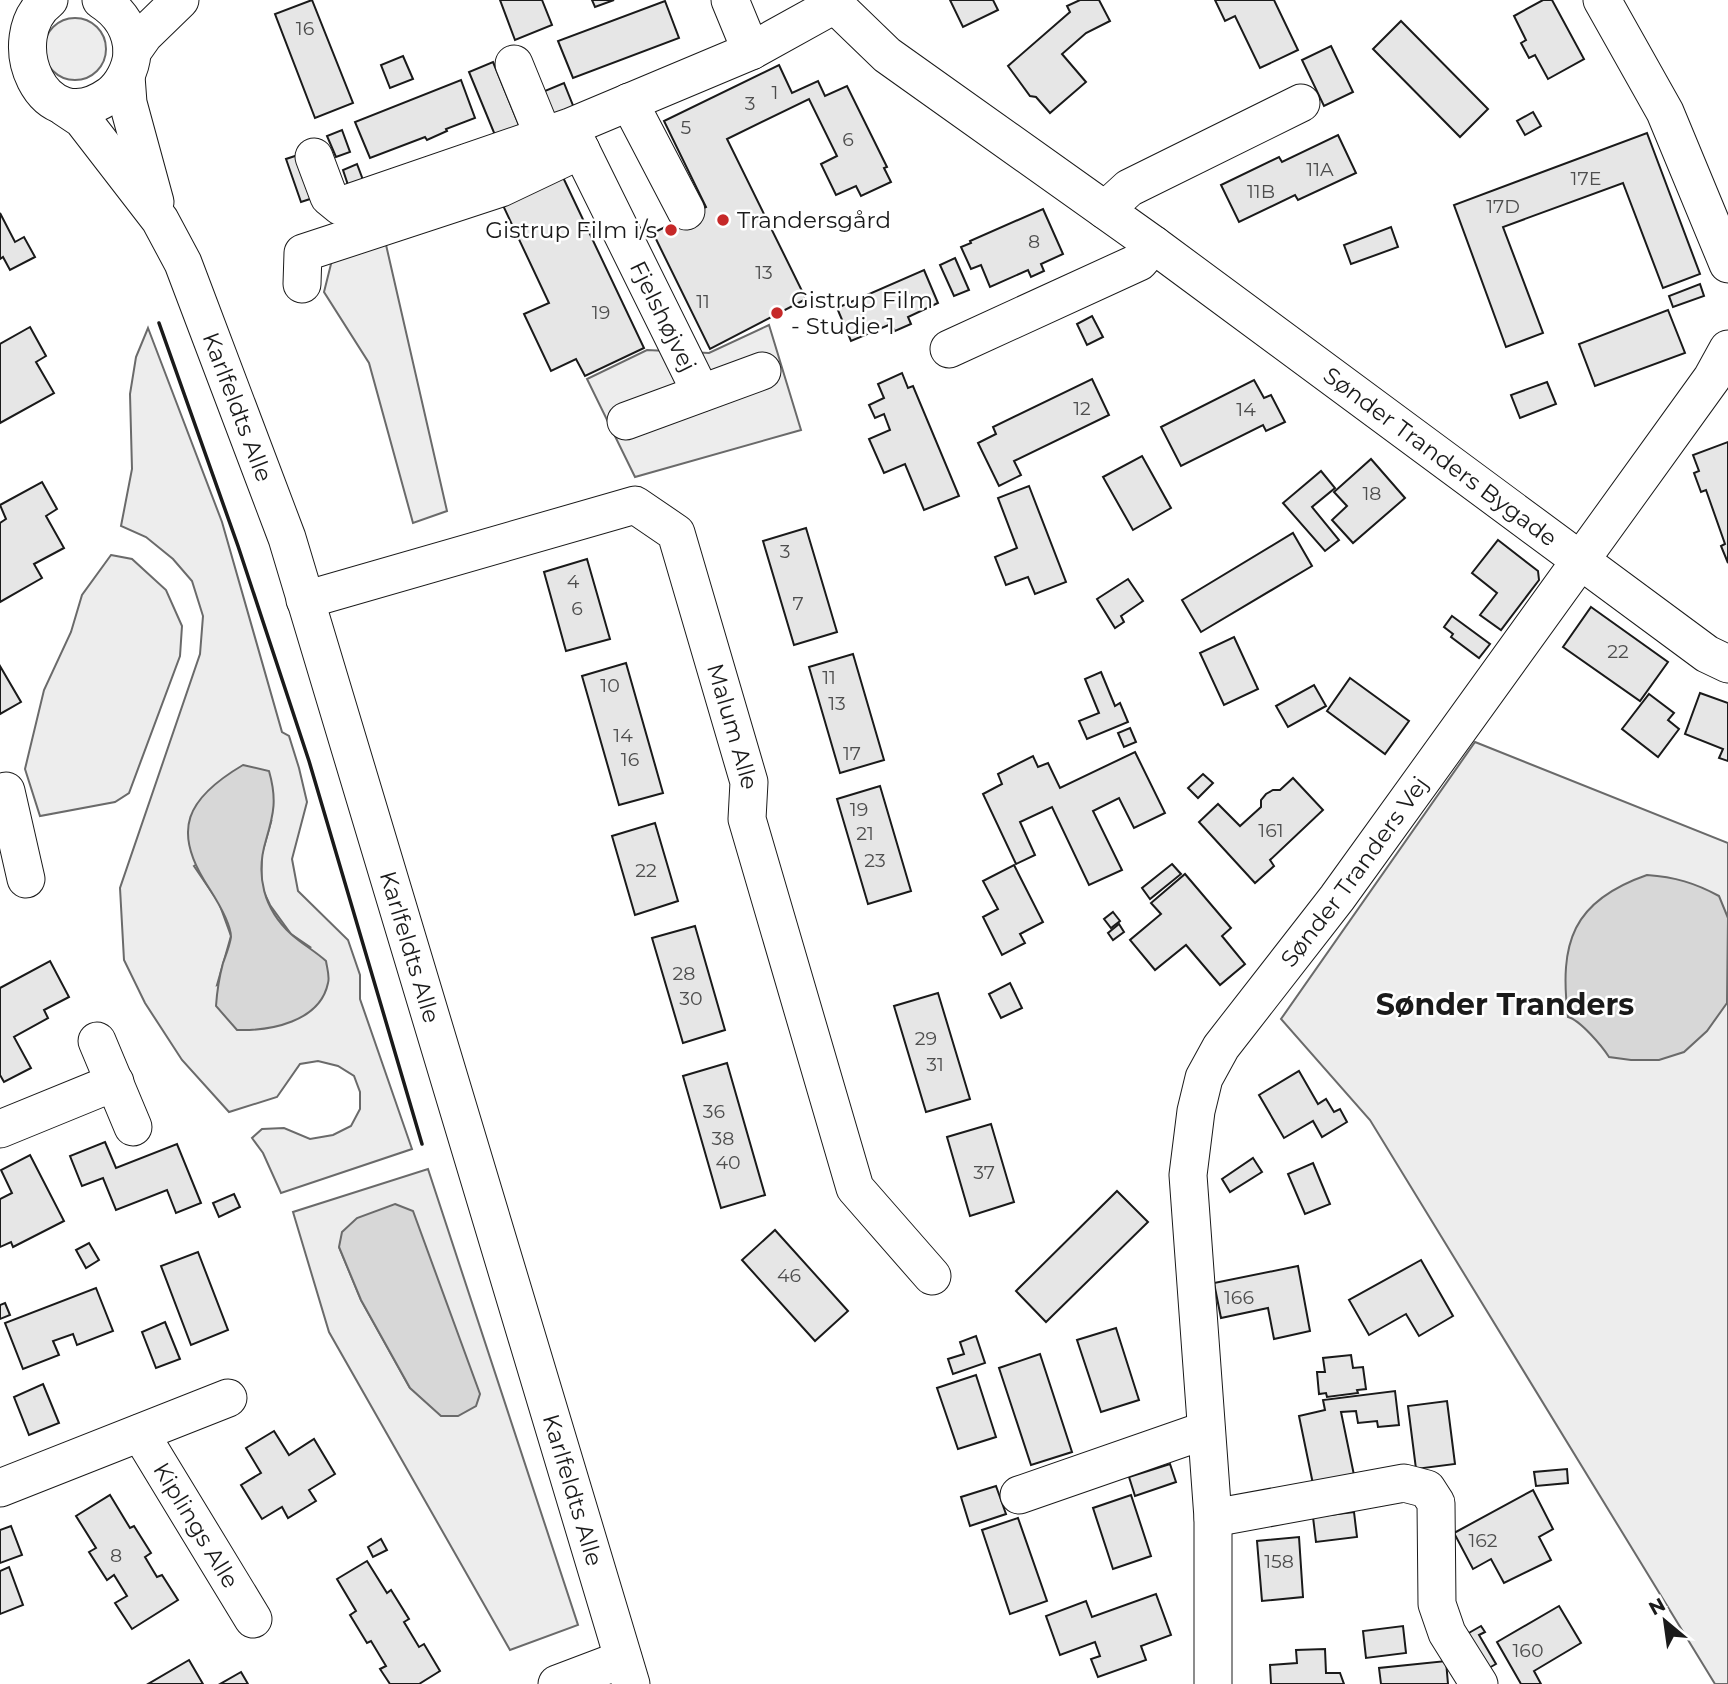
<svg xmlns="http://www.w3.org/2000/svg" width="1728" height="1684" viewBox="0 0 1728 1684" font-family="Montserrat,sans-serif">
<style>
.built{fill:#ededed;stroke:#6a6a6a;stroke-width:2;fill-rule:evenodd}
.water{fill:#d7d7d7;stroke:#6a6a6a;stroke-width:2}
.building{fill:#e6e6e6;stroke:#1a1a1a;stroke-width:2}
.lines{fill:none;stroke-linecap:round;stroke-linejoin:round}
.minor-casing{stroke:#1a1a1a;stroke-width:39}
.minor{stroke:#fff;stroke-width:37}
.wall{stroke:#1a1a1a;stroke-width:3.5}
.poi-dot{fill:#c62828;stroke:#fff;stroke-width:2.5}
.labels{text-anchor:middle;stroke-width:5;stroke-linejoin:round;paint-order:stroke}
.number-label{font-size:19px;fill:#4d4d4d}
.poi-label{font-size:23px;fill:#1a1a1a;stroke:#fff;text-anchor:start}
.street-label{font-size:23px;fill:#1a1a1a;stroke:#fff}
.district-label{font-size:30px;font-weight:bold;fill:#1a1a1a;stroke:#fff}
</style>
<rect width="100%" height="100%" fill="#fff"/>
<g class="built">
<circle cx="75" cy="49" r="31"/>
<polygon points="384,236 447,511 413,523 369,363 324,292 334,252"/>
<polygon points="769,325 801,430 635,477 587,379 647,350 709,353"/>
<path d="M148 328 222 522 282 732 289 736 299 768 307 802 292 859 298 891 348 940 360 975V999L412 1149 281 1193 263 1153 252 1138 262 1129 284 1128 310 1139 333 1135 351 1126 360 1109V1092L354 1076 338 1066 318 1061 300 1064 277 1097 229 1112 182 1060 145 1003 124 960 120 888 200 654 203 616 192 581 173 559 146 537 121 526 132 469 130 394 136 357ZM271 822 262 854 261 886 270 905 291 934 310 947 217 985 231 936 219 903 194 866Z"/>
<polygon points="111,555 132,559 166,590 182,626 180,656 129,793 115,802 40,816 25,769 44,690 71,632 82,595"/>
<polygon points="1475,742 1728,843 1728,1684 1715,1684 1370,1120 1281,1019"/>
<path d="M428 1169 578 1625 510 1650 329 1332 293 1212ZM339 1247 410 1388 361 1300Z"/>
</g>
<g class="water">
<path d="M243 765 269 771C277 799 274 813 266 840 255 876 264 909 291 934 302 944 315 951 326 961 327 968 330 977 328 983 320 1022 270 1031 237 1030L216 1006C217 991 219 978 223 963 226 955 230 945 231 937 231 924 216 899 209 888 170 830 187 798 243 765Z"/>
<path d="M1647 875C1675 877 1695 883 1719 896L1728 918 1727 1003 1707 1031 1684 1052 1659 1060H1631L1609 1057C1602 1046 1580 1020 1568 1017 1559 943 1572 901 1647 875Z"/>
<polygon points="395,1204 413,1211 480,1394 476,1406 458,1416 441,1416 410,1388 361,1300 339,1247 342,1232 357,1218"/>
</g>
<g class="building">
<polygon points="312,0 353,103 315,118 275,14"/>
<polygon points="500,0 542,0 552,25 515,40"/>
<polygon points="592,0 614,0 595,7"/>
<polygon points="950,0 993,0 998,10 963,27"/>
<polygon points="1080,0 1099,0 1110,21 1086,33 1062,54 1086,82 1050,113 1036,97 1030,96 1008,66 1070,12 1067,6"/>
<polygon points="1215,0 1274,0 1298,50 1260,68 1235,16 1225,21"/>
<polygon points="1543,0 1552,0 1584,59 1548,79 1535,55 1529,58 1521,43 1526,40 1514,16"/>
<polygon points="665,1 679,38 573,78 558,41"/>
<polygon points="1401,21 1488,109 1460,137 1373,49"/>
<polygon points="1331,46 1353,92 1324,106 1302,60"/>
<polygon points="403,56 413,79 390,88 381,65"/>
<polygon points="493,62 521,130 497,140 469,72"/>
<polygon points="779,65 792,93 818,81 825,96 847,86 887,167 884,168 891,182 861,196 856,186 836,195 821,164 837,156 809,99 727,139 806,299 710,349 653,233 706,207 664,121"/>
<polygon points="461,80 475,118 446,129 447,131 427,140 425,137 370,158 355,122"/>
<polygon points="564,83 574,108 550,118 540,93"/>
<polygon points="1533,112 1541,126 1525,135 1517,121"/>
<polygon points="342,130 350,152 336,157 327,136"/>
<polygon points="1647,133 1700,274 1663,288 1623,183 1503,227 1543,333 1506,347 1454,205"/>
<polygon points="1338,135 1356,173 1298,200 1295,195 1239,222 1221,185 1279,157 1282,162"/>
<polygon points="301,154 316,197 301,202 286,159"/>
<polygon points="357,164 363,180 348,185 343,170"/>
<polygon points="560,171 644,348 585,376 576,359 551,371 524,314 549,303 500,199"/>
<polygon points="1043,209 1063,254 1041,264 1044,271 1031,277 1028,270 990,287 981,265 971,269 961,247 971,243 970,241"/>
<polygon points="0,213 15,242 24,237 35,257 10,270 3,257 0,259"/>
<polygon points="1391,227 1398,247 1351,264 1344,245"/>
<polygon points="955,258 969,290 954,296 940,265"/>
<polygon points="924,270 938,303 908,317 911,324 895,331 891,324 851,341 837,308"/>
<polygon points="1700,284 1704,296 1673,307 1669,296"/>
<polygon points="1668,310 1685,353 1595,386 1579,344"/>
<polygon points="1092,316 1103,337 1087,345 1077,324"/>
<polygon points="30,327 46,356 36,362 54,393 0,423 0,344"/>
<polygon points="902,373 908,388 913,386 959,496 924,510 905,464 884,473 869,439 890,430 884,414 875,418 869,405 884,398 878,384"/>
<polygon points="1092,379 1109,415 1014,461 1021,475 999,486 978,443 996,434 993,427"/>
<polygon points="1254,380 1264,398 1271,395 1285,422 1266,431 1263,425 1181,466 1161,427"/>
<polygon points="1547,382 1556,404 1520,418 1511,395"/>
<polygon points="1728,442 1728,563 1721,546 1725,544 1706,490 1701,492 1694,473 1699,471 1693,455"/>
<polygon points="1142,456 1171,508 1133,530 1103,477"/>
<polygon points="1371,459 1405,498 1353,543 1332,520 1347,506 1334,492"/>
<polygon points="1321,471 1335,488 1312,507 1339,540 1325,551 1283,503"/>
<polygon points="42,482 57,509 46,516 64,548 34,564 42,578 0,602 0,523 6,519 0,505"/>
<polygon points="1029,486 1066,582 1035,594 1028,577 1006,585 995,557 1017,548 998,498"/>
<polygon points="806,528 837,632 794,645 763,541"/>
<polygon points="1293,533 1312,566 1201,632 1182,600"/>
<polygon points="1498,540 1538,571 1539,580 1501,630 1480,615 1497,593 1472,573"/>
<polygon points="587,559 610,639 566,651 544,572"/>
<polygon points="1128,579 1143,601 1121,616 1124,622 1115,628 1097,599"/>
<polygon points="1591,607 1668,662 1640,701 1563,647"/>
<polygon points="1452,616 1490,644 1479,658 1451,637 1453,634 1444,627"/>
<polygon points="1234,637 1258,689 1224,705 1200,653"/>
<polygon points="853,654 884,760 840,773 809,667"/>
<polygon points="626,663 663,793 619,805 582,676"/>
<polygon points="0,666 21,702 0,714"/>
<polygon points="1101,672 1115,706 1120,703 1128,722 1087,739 1079,721 1099,713 1085,679"/>
<polygon points="1350,678 1409,721 1385,754 1327,711"/>
<polygon points="1314,685 1326,706 1288,727 1276,706"/>
<polygon points="1700,693 1728,703 1728,761 1719,758 1723,749 1685,734"/>
<polygon points="1649,694 1674,713 1668,720 1679,729 1658,757 1622,729"/>
<polygon points="1130,728 1136,742 1124,747 1118,733"/>
<polygon points="1135,752 1165,813 1134,828 1119,798 1093,811 1122,870 1089,885 1052,807 1020,822 1035,855 1016,864 983,794 1002,784 998,774 1033,756 1038,767 1048,763 1060,788"/>
<polygon points="1203,774 1213,783 1198,798 1188,788"/>
<polygon points="1293,778 1323,810 1270,860 1274,866 1255,883 1199,822 1218,804 1240,826 1261,807 1261,800 1266,794 1273,790 1280,790"/>
<polygon points="880,786 911,891 868,904 837,799"/>
<polygon points="655,823 678,901 635,915 612,836"/>
<polygon points="1172,864 1181,874 1150,899 1142,888"/>
<polygon points="1014,865 1043,922 1020,934 1025,943 1002,955 983,917 998,909 983,881"/>
<polygon points="1185,874 1231,928 1222,936 1245,964 1220,985 1186,945 1155,970 1130,940 1161,914 1151,903"/>
<polygon points="1113,912 1120,921 1111,928 1104,919"/>
<polygon points="1119,924 1124,932 1113,940 1108,933"/>
<polygon points="695,926 725,1030 683,1043 652,938"/>
<polygon points="50,961 69,997 44,1010 48,1018 14,1037 31,1068 4,1082 0,1075 0,988"/>
<polygon points="1010,983 1022,1008 1001,1018 989,994"/>
<polygon points="938,993 970,1099 926,1112 894,1006"/>
<polygon points="727,1063 765,1195 721,1208 683,1076"/>
<polygon points="1299,1071 1318,1104 1326,1099 1334,1112 1340,1109 1347,1122 1322,1137 1313,1121 1284,1138 1259,1095"/>
<polygon points="991,1124 1014,1202 970,1216 947,1137"/>
<polygon points="105,1142 116,1168 177,1144 201,1203 176,1213 167,1190 116,1210 103,1178 82,1186 70,1156"/>
<polygon points="30,1155 64,1221 13,1247 11,1242 0,1247 0,1199 12,1193 1,1170"/>
<polygon points="1253,1158 1262,1172 1230,1192 1222,1179"/>
<polygon points="1313,1163 1330,1204 1305,1214 1288,1174"/>
<polygon points="1117,1191 1148,1222 1046,1322 1016,1291"/>
<polygon points="234,1194 240,1207 219,1217 213,1203"/>
<polygon points="775,1230 848,1311 815,1341 742,1260"/>
<polygon points="89,1243 99,1260 86,1268 76,1250"/>
<polygon points="198,1252 228,1330 191,1345 161,1266"/>
<polygon points="1421,1260 1453,1316 1419,1336 1406,1314 1369,1335 1349,1300"/>
<polygon points="1298,1266 1310,1331 1274,1339 1268,1308 1221,1318 1214,1283"/>
<polygon points="96,1288 113,1331 77,1345 73,1334 53,1341 59,1355 23,1369 5,1323"/>
<polygon points="5,1303 10,1315 0,1319 0,1305"/>
<polygon points="165,1322 180,1359 156,1368 142,1332"/>
<polygon points="1116,1328 1139,1400 1101,1412 1077,1340"/>
<polygon points="976,1336 985,1363 953,1374 948,1359 964,1354 960,1342"/>
<polygon points="1040,1354 1072,1452 1031,1465 999,1368"/>
<polygon points="1351,1355 1353,1368 1363,1367 1366,1389 1357,1390 1358,1393 1327,1397 1326,1393 1319,1394 1317,1372 1325,1372 1323,1358"/>
<polygon points="976,1375 996,1437 958,1449 937,1388"/>
<polygon points="43,1384 59,1423 29,1435 14,1397"/>
<polygon points="1395,1391 1399,1425 1378,1427 1377,1421 1358,1423 1356,1411 1341,1412 1354,1475 1313,1484 1299,1416 1325,1410 1323,1400"/>
<polygon points="1447,1401 1455,1464 1416,1469 1408,1406"/>
<polygon points="274,1431 289,1455 314,1439 335,1474 309,1490 316,1501 288,1518 282,1507 262,1519 241,1485 261,1473 246,1448"/>
<polygon points="1170,1464 1176,1482 1135,1496 1129,1477"/>
<polygon points="1567,1469 1568,1483 1536,1486 1534,1472"/>
<polygon points="996,1486 1006,1514 970,1526 961,1497"/>
<polygon points="1533,1490 1553,1529 1539,1537 1551,1560 1504,1583 1491,1559 1473,1569 1454,1533"/>
<polygon points="110,1495 130,1528 134,1526 151,1553 145,1557 157,1577 162,1575 178,1600 132,1629 115,1603 127,1596 114,1575 107,1580 89,1552 96,1548 76,1516"/>
<polygon points="1131,1495 1151,1556 1113,1569 1093,1508"/>
<polygon points="1354,1512 1357,1537 1316,1542 1313,1517"/>
<polygon points="1018,1518 1047,1601 1010,1614 982,1530"/>
<polygon points="11,1526 22,1555 0,1563 0,1530"/>
<polygon points="1299,1537 1303,1597 1262,1601 1257,1541"/>
<polygon points="381,1539 387,1550 373,1557 368,1547"/>
<polygon points="367,1561 387,1593 391,1590 409,1619 404,1622 419,1647 424,1644 440,1671 419,1684 390,1684 380,1669 386,1666 371,1641 367,1643 350,1615 356,1611 337,1579"/>
<polygon points="9,1567 23,1605 0,1614 0,1571"/>
<polygon points="1156,1594 1171,1635 1141,1646 1146,1660 1098,1677 1091,1659 1100,1656 1095,1642 1060,1655 1046,1616 1086,1601 1092,1617"/>
<polygon points="1559,1606 1581,1643 1534,1671 1541,1684 1521,1684 1497,1642"/>
<polygon points="1403,1626 1406,1653 1366,1658 1363,1631"/>
<polygon points="1481,1626 1485,1632 1479,1635 1496,1664 1480,1673 1460,1638"/>
<polygon points="1325,1649 1326,1673 1340,1673 1344,1684 1271,1684 1270,1665 1297,1663 1296,1650"/>
<polygon points="189,1660 203,1684 148,1684"/>
<polygon points="1446,1661 1448,1684 1381,1684 1379,1668"/>
<polygon points="241,1672 248,1684 220,1684"/>
</g>
<g class="lines">
<defs>
<g id="minor">
<path d="M49 0C0 36 41 144 110 95 122 86 131 69 132 53 132 30 120 12 101 0"/>
<polyline points="730,0 751,51"/>
<path id="s1" d="M830 0 887 55 1154 245 1707 654 1728 664"/>
<polyline points="1602,0 1665,112 1728,264"/>
<polyline points="132,52 144,35 180,0"/>
<polyline points="514,64 543,135"/>
<polyline points="126,76 128,103 155,202"/>
<polyline points="629,102 686,211"/>
<path id="s2" d="M64 107 82 119 160 220 183 263 287 538 631 1684"/>
<path id="s3" d="M570 128 701 393"/>
<polyline points="314,157 329,197 340,206 570,127 751,51 834,5"/>
<polyline points="1105,210 1129,188 1301,103"/>
<polyline points="302,284 303,253 501,188 581,150"/>
<polyline points="949,349 1139,262 1154,245"/>
<polyline points="626,421 762,371"/>
<path id="s4" d="M305 600 635 505 676 533 749 782 747 819 855 1188 932 1276"/>
<polyline points="6,791 26,879"/>
<polyline points="97,1041 133,1127"/>
<polyline points="0,1129 115,1082"/>
<path id="s5" d="M140 1433 253 1619"/>
<polyline points="0,1488 228,1398"/>
<polyline points="1019,1495 1206,1430"/>
<polyline points="1213,1518 1404,1483 1427,1489 1436,1503 1437,1604 1447,1633 1479,1684"/>
<polyline points="557,1684 623,1659"/>
<path id="s6" d="M1213 1684V1518L1188 1175 1196 1111 1204 1078 1221 1047 1337 898 1712 378 1728 349"/>
</g>
</defs>
<use href="#minor" class="minor-casing"/>
<use href="#minor" class="minor"/>
<polyline class="wall" points="159,323 238,546 309,761 422,1144"/>
</g>
<g class="poi-dot">
<circle cx="723" cy="220" r="7"/>
<circle cx="671" cy="230" r="7"/>
<circle cx="777" cy="313" r="7"/>
</g>
<g class="labels">
<g class="number-label">
<text x="305" y="35">16</text>
<text x="775" y="99">1</text>
<text x="750" y="110">3</text>
<text x="686" y="134">5</text>
<text x="848" y="146">6</text>
<text x="1320" y="176">11A</text>
<text x="1586" y="185">17E</text>
<text x="1261" y="198">11B</text>
<text x="1503" y="213">17D</text>
<text x="1034" y="248">8</text>
<text x="764" y="279">13</text>
<text x="703" y="308">11</text>
<text x="601" y="319">19</text>
<text x="1082" y="415">12</text>
<text x="1246" y="416">14</text>
<text x="1372" y="500">18</text>
<text x="785" y="558">3</text>
<text x="573" y="588">4</text>
<text x="798" y="610">7</text>
<text x="577" y="615">6</text>
<text x="1618" y="658">22</text>
<text x="829" y="684">11</text>
<text x="610" y="692">10</text>
<text x="837" y="710">13</text>
<text x="623" y="742">14</text>
<text x="852" y="760">17</text>
<text x="630" y="766">16</text>
<text x="859" y="816">19</text>
<text x="1271" y="837">161</text>
<text x="865" y="840">21</text>
<text x="875" y="867">23</text>
<text x="646" y="877">22</text>
<text x="684" y="980">28</text>
<text x="691" y="1005">30</text>
<text x="926" y="1045">29</text>
<text x="935" y="1071">31</text>
<text x="714" y="1118">36</text>
<text x="723" y="1145">38</text>
<text x="728" y="1169">40</text>
<text x="984" y="1179">37</text>
<text x="789" y="1282">46</text>
<text x="1239" y="1304">166</text>
<text x="1483" y="1547">162</text>
<text x="116" y="1562">8</text>
<text x="1279" y="1568">158</text>
<text x="1528" y="1657">160</text>
</g>
<g class="poi-label">
<text x="737" y="228">Trandersgård</text>
<text x="657" y="238" text-anchor="end">Gistrup Film i/s</text>
<text x="791" y="308">Gistrup Film<tspan x="791" dy="26">- Studie 1</tspan></text>
</g>
<g class="street-label">
<text dy="8" stroke="none"><textPath href="#s3" startOffset="210">Fjelshøjvej</textPath></text>
<text dy="8" stroke="none"><textPath href="#s2" startOffset="352">Karlfeldts Alle</textPath></text>
<text dy="8" stroke="none"><textPath href="#s1" startOffset="763">Sønder Tranders Bygade</textPath></text>
<text dy="8" stroke="none"><textPath href="#s4" startOffset="595">Malum Alle</textPath></text>
<text dy="8" stroke="none"><textPath href="#s6" startOffset="864">Sønder Tranders Vej</textPath></text>
<text dy="8" stroke="none"><textPath href="#s2" startOffset="919">Karlfeldts Alle</textPath></text>
<text dy="8" stroke="none"><textPath href="#s2" startOffset="1486">Karlfeldts Alle</textPath></text>
<text dy="8" stroke="none"><textPath href="#s5" startOffset="108">Kiplings Alle</textPath></text>
</g>
<g class="district-label">
<text x="1505" y="1015">Sønder Tranders</text>
</g>
</g>
<g transform="translate(1665 1621) rotate(331)" stroke="#ffffff" stroke-width="5" paint-order="stroke">
<path d="M0-5L12 26L0 18L-12 26Z" fill="#1a1a1a"/>
<text y="-10" font-size="19" font-weight="bold" text-anchor="middle" fill="#1a1a1a">N</text>
</g>
</svg>
